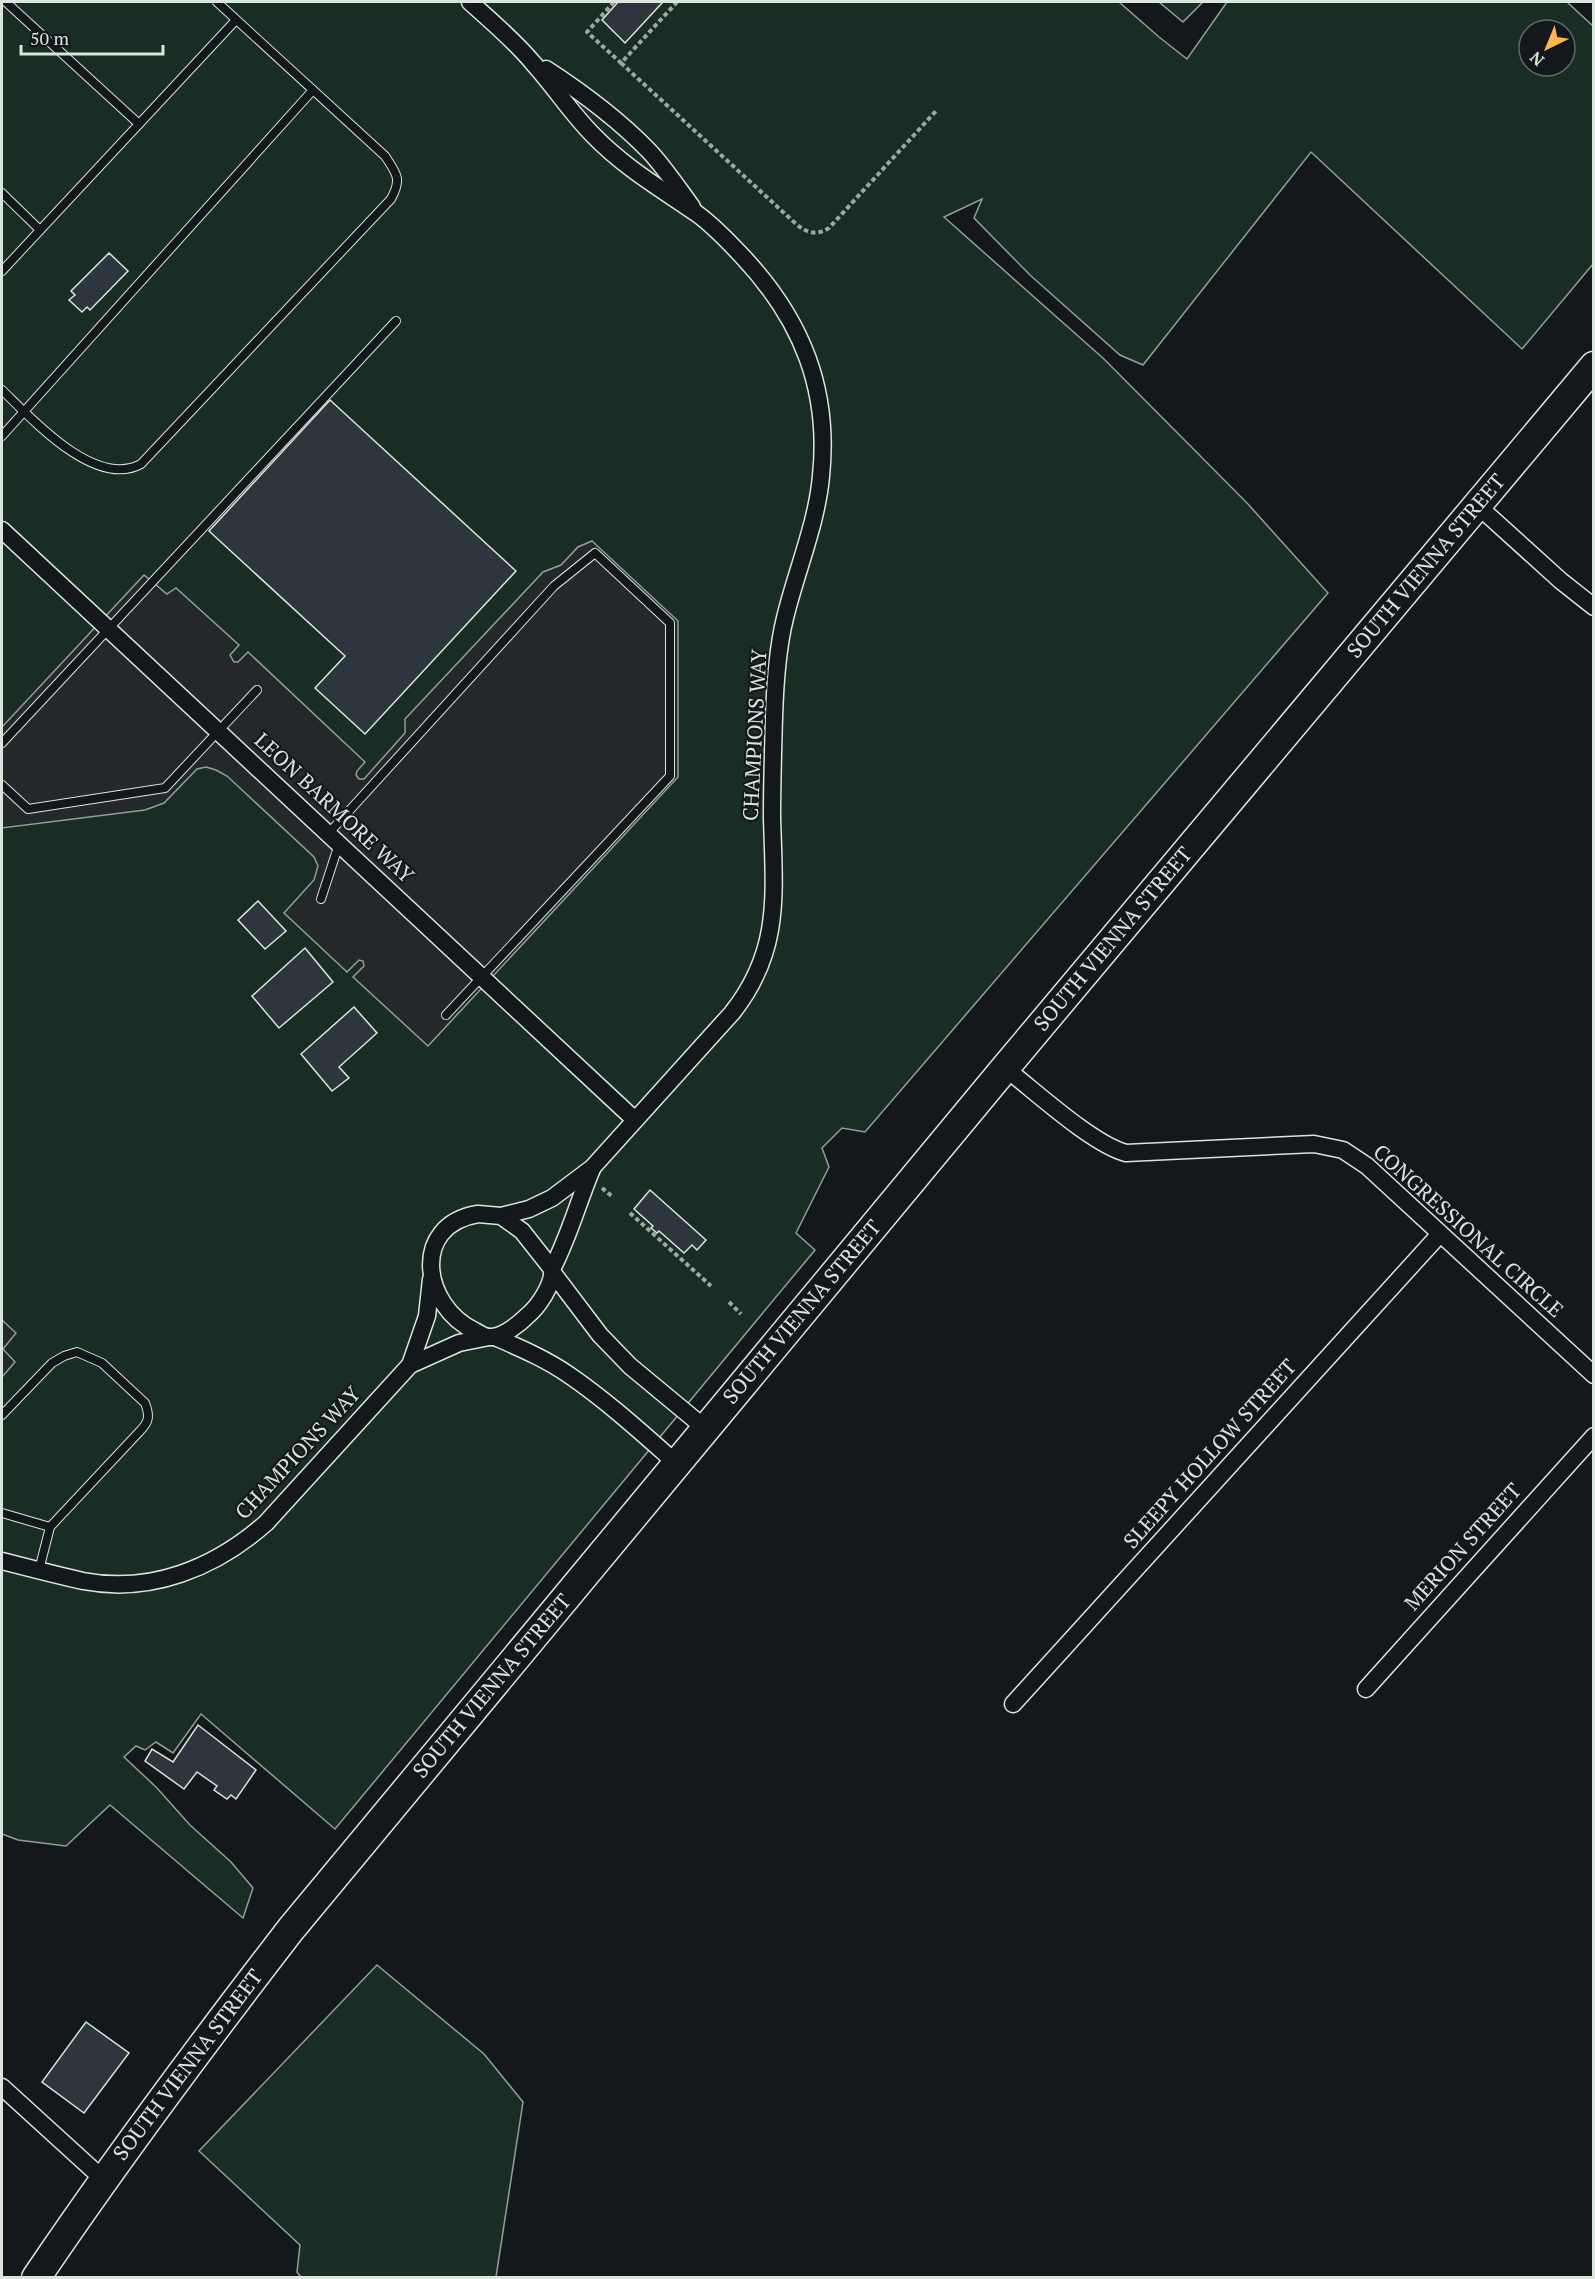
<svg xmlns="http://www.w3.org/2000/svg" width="1595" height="2279" viewBox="0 0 1595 2279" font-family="'PT Serif',serif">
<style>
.green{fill:#1a2d24;stroke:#939e99;stroke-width:1.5;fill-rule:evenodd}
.parking{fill:#24282b;stroke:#939e99;stroke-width:1.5}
.building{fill:#2c363c;stroke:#d8e6dc;stroke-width:1.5}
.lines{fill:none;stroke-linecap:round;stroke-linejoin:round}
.service-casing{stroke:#d8e6dc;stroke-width:10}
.minor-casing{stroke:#d8e6dc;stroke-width:19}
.trunk-casing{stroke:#d8e6dc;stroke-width:31}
.path{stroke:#9da8a2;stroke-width:4;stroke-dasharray:4.5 3;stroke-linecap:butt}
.service{stroke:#14181c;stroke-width:8}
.minor{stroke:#14181c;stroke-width:16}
.trunk{stroke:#14181c;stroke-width:28}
.labels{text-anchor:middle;stroke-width:4.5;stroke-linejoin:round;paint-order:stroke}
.street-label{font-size:21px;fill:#d8e6dc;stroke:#14181c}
</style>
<rect width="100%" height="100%" fill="#14181c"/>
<g class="green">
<path d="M2 2H1119L1159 37 1187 59 1227 2H1567L1593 26V264L1522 349 1311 152 1143 365 1120 355 1030 275 974 218 982 199 944 217 1104 359 1247 503 1328 593 865 1132 842 1128 822 1148 829 1167 796 1233 815 1250 335 1829 201 1714 173 1753 156 1742 145 1750 136 1746 124 1757 157 1788 190 1825 231 1862 253 1888 243 1918 110 1805 66 1846 18 1840 2 1834ZM1529 30H1565V66H1529Z"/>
<polygon points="1159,2 1203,2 1183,22"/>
<polygon points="377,1965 484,2054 523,2102 496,2277 301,2277 297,2272 300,2245 199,2151"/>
</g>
<g class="parking">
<polygon points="592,541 678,621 678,777 428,1046 353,977 364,966 363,961 359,960 347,972 284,913 314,880 318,866 314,857 227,776 216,770 206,767 197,769 164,803 145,810 2,828 2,727 144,575 167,594 176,588 239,645 230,655 234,662 238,662 248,652 365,762 357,771 356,775 359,779 364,779 405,733 405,719 543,572 561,565 578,547"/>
<polygon points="2,1320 16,1333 3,1349 15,1362 2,1377"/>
</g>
<g class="building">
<polygon points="618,2 661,2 662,3 625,43 602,20"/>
<polygon points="109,253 128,271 90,310 87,307 82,312 69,300 75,295 71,291"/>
<polygon points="330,400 516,571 365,734 315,688 345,656 209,531"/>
<polygon points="258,901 286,931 265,949 238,920"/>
<polygon points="305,948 333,982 279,1028 252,996"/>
<polygon points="354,1007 377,1033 339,1067 349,1078 332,1091 301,1054"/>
<polygon points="650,1190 706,1240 697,1250 692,1245 684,1253 659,1231 657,1233 651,1228 653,1226 634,1209"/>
<polygon points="198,1725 256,1770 236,1799 231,1795 227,1799 214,1790 217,1786 197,1772 184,1789 145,1761 152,1749 173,1762"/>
<polygon points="86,2022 129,2053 84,2113 42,2082"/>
</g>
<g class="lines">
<defs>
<g id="service">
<polyline points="6,2 139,124"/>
<polyline points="2,193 40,230"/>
<polyline points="2,271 236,20"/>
<path d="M2 390C32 419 95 489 141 464L391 199C402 179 397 174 385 156L217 2"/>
<polyline points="2,436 313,90"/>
<polyline points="2,743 396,321"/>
<polyline points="2,785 28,809 165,788 257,690"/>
<polyline points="328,834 554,586 595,553 670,623 670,776 446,1015"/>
<polyline points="321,899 339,844"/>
<path d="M2 1415 52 1363 64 1356 77 1352 102 1363 145 1403C150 1416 149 1422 140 1431L50 1527 39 1570"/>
<polyline points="2,1513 50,1527"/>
</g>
<g id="minor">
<path d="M470 2C491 21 515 41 533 63 554 86 571 113 593 135 625 168 660 188 696 213 713 225 729 242 743 257 802 320 830 390 821 476 817 523 796 572 785 618 777 650 775 685 774 717 773 751 772 784 772 817 774 893 782 950 732 1013L592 1168 552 1198 529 1209 501 1216"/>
<path d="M546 69C583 93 618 119 649 151 665 168 678 188 692 207"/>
<polyline points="1477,505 1561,581 1594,607"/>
<polyline points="2,530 635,1120"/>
<path d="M1005 1068C1035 1091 1092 1144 1126 1153L1314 1144 1343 1150 1367 1166 1594 1375"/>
<path d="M478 1214 501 1216 522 1231 552 1269C554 1284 538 1307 527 1316 519 1324 504 1336 492 1337 487 1338 480 1334 475 1331 422 1306 410 1225 478 1214Z"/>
<path d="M552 1269C569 1237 578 1202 592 1169"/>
<polyline points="553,1273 600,1335 630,1366 706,1429"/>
<path d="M495 1337C520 1348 546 1359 569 1375 607 1401 642 1433 676 1463"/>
<polyline points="410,1365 427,1316 431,1279"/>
<path d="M2 1561C29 1568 56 1575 83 1581 151 1594 215 1568 266 1523L410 1365 459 1343 489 1337"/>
<polyline points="1366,1689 1594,1436"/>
<polyline points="1013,1704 1440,1234"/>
<polyline points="2,2087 103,2179"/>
</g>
<path id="trunk" d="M36 2278C117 2158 203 2043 291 1929L1005 1068 1594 366"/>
</defs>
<use href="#service" class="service-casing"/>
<use href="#minor" class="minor-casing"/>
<use href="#trunk" class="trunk-casing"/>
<g class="path">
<polyline points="614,2 587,32 621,63 677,2"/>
<path d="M621 63 795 223C806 233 816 236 829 228L936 111"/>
<polyline points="602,1188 613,1197"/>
<polyline points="630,1213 711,1286"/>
<polyline points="729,1302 741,1314"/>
</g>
<use href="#service" class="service"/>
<use href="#minor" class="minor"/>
<use href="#trunk" class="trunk"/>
</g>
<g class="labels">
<g class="street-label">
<text transform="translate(1426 566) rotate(-50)" y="7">SOUTH VIENNA STREET</text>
<text transform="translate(755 735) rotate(-87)" y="7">CHAMPIONS WAY</text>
<text transform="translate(334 808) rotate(43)" y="7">LEON BARMORE WAY</text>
<text transform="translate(1113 939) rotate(-50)" y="7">SOUTH VIENNA STREET</text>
<text transform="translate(1468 1231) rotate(42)" y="7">CONGRESSIONAL CIRCLE</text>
<text transform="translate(802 1312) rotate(-50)" y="7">SOUTH VIENNA STREET</text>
<text transform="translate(298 1453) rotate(-47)" y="7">CHAMPIONS WAY</text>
<text transform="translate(1210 1454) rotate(-48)" y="7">SLEEPY HOLLOW STREET</text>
<text transform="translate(1463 1547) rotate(-48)" y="7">MERION STREET</text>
<text transform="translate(492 1686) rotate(-50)" y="7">SOUTH VIENNA STREET</text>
<text transform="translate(188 2065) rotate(-53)" y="7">SOUTH VIENNA STREET</text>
</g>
</g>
<rect width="1595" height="2279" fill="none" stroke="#d8e6dc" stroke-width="6"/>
<g transform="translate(1547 48) rotate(223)"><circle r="28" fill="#14181c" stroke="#626a69" stroke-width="1.5"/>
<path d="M0-4.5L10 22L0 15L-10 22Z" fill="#ffb74d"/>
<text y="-9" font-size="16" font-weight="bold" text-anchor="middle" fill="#d8e6dc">N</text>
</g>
<path d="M21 45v9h142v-9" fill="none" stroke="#d8e6dc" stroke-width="3"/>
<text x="30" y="45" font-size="18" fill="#d8e6dc" stroke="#14181c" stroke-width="4.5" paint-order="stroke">50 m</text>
</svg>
